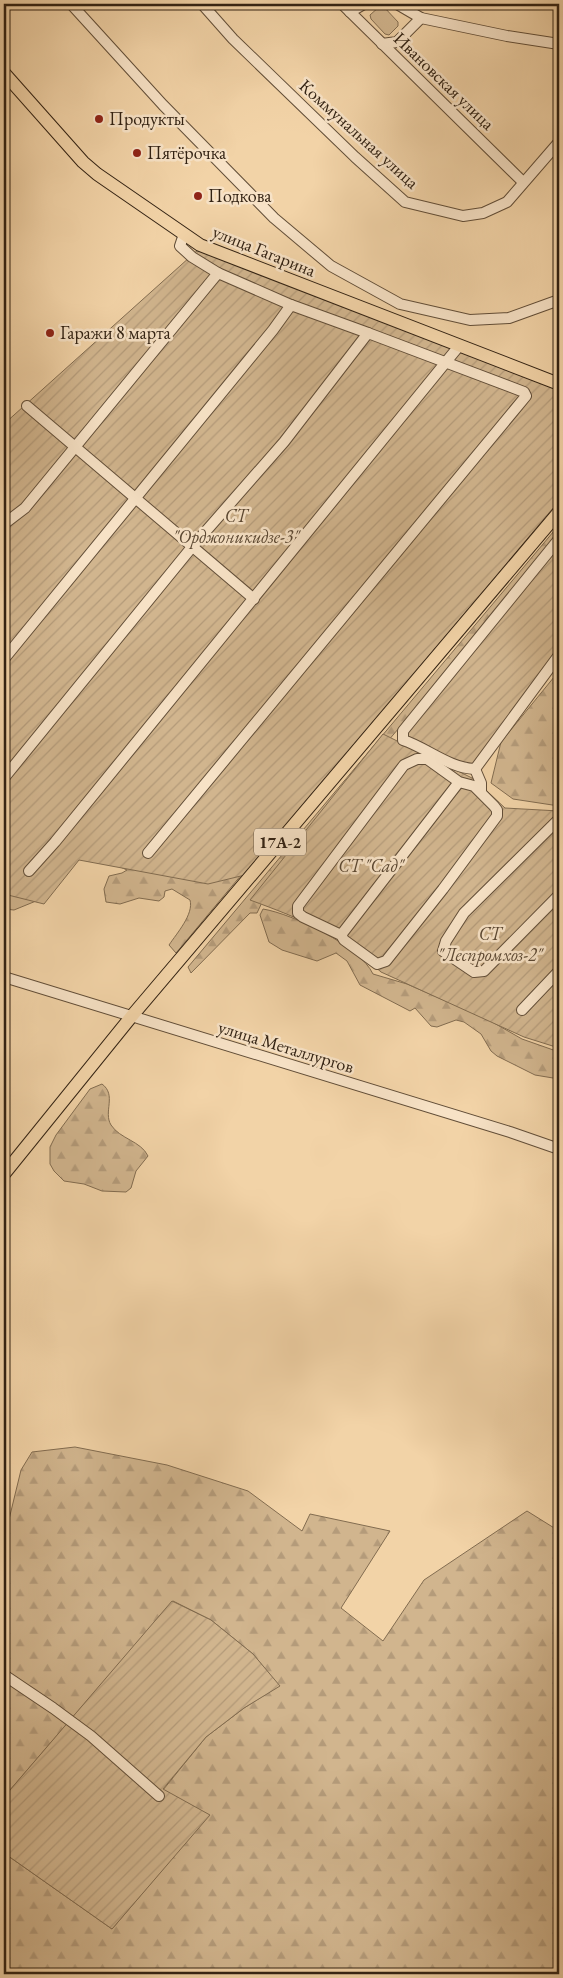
<svg xmlns="http://www.w3.org/2000/svg" width="563" height="1978" viewBox="0 0 563 1978" font-family="'EB Garamond',serif">
<style>
.forest{fill:url(#forest-firs);stroke:#826c50}
.garden{fill:url(#garden-furrows);stroke:#826c50}
.pitch{fill:#d1b58e;stroke:#826c50}
.lines{fill:none;stroke-linecap:round;stroke-linejoin:round}
.minor-casing{stroke:#624e38;stroke-width:12}
.major-casing{stroke:#322213;stroke-width:14}
.minor{stroke:#f7e2c6;stroke-width:10}
.major{stroke:#f2d3a7;stroke-width:12}
.poi-dot{fill:#8f2418;stroke:#f7e2c6;stroke-width:2}
.labels{text-anchor:middle;stroke-width:5;stroke-linejoin:round;paint-order:stroke}
.shield{fill:#f7e2c6;stroke:#6d5c49;stroke-width:1}
.shield-label{font-size:16px;font-weight:bold;fill:#322213}
.street-label{font-size:18px;fill:#322213;stroke:#f7e2c6}
.poi-label{font-size:18px;fill:#322213;stroke:#f7e2c6;text-anchor:start}
.park-label{font-size:18px;font-style:italic;fill:#5a4732;stroke:#f7e2c6}
</style>
<defs>
<pattern id="forest-firs" width="22" height="20" patternUnits="userSpaceOnUse" patternTransform="scale(1.25)"><rect width="22" height="20" fill="#d1b58e"/><path d="M5 1l3.5 6h-7zM16 11l3.5 6h-7z" fill="#b49b7a"/></pattern>
<pattern id="garden-furrows" width="10" height="10" patternUnits="userSpaceOnUse" patternTransform="scale(1.25)"><rect width="10" height="10" fill="#d1b58e"/><path d="M-1 1l2-2M0 10L10 0M9 11l2-2" fill="none" stroke="#b49b7a"/></pattern>
</defs>
<rect width="100%" height="100%" fill="#f2d3a7"/>
<filter id="stains"><feTurbulence type="fractalNoise" baseFrequency=".004" numOctaves="4"/><feColorMatrix values="0 0 0 0 .2 0 0 0 0 .09 0 0 0 0 .02 0 0 0 .5 -.17"/></filter>
<radialGradient id="worn" r=".72"><stop offset=".6" stop-color="#630" stop-opacity="0"/><stop offset="1" stop-color="#630" stop-opacity=".3"/></radialGradient>
<g class="forest">
<path d="M559 495 176 953 169 945C177 933 194 914 190 900L172 889 165 891 164 897 159 901 139 898 120 904 106 902 104 889 109 876 122 873 127 870 109 862Z"/>
<polygon points="559,525 559,540 336,802 265,896 257,913 250,913 191,973 188,967"/>
<polygon points="559,671 559,806 513,799 491,783 501,742"/>
<polygon points="4,875 36,901 14,910 4,909"/>
<path d="M263 909C293 914 360 946 373 974L407 984 487 1019 522 1039 559 1052V1079L535 1075 497 1056 491 1051 481 1034 464 1022 456 1020 437 1027 431 1026 415 1008 410 1011 360 985 347 961 336 953 317 961 282 950 269 942 260 915Z"/>
<path d="M102 1084C117 1095 103 1112 111 1125 120 1139 141 1141 148 1156L136 1171 131 1188 126 1192 102 1191 84 1184 64 1181 54 1171 50 1164V1147L56 1135 90 1089Z"/>
<polygon points="75,1447 167,1465 248,1491 302,1531 310,1514 390,1531 341,1608 383,1641 424,1580 527,1511 559,1531 559,1974 4,1974 4,1853 112,1929 209,1815 163,1790 206,1737 244,1708 279,1686 253,1654 211,1620 173,1601 4,1797 4,1540 21,1470 32,1452"/>
</g>
<g class="garden">
<polygon points="200,248 559,388 559,501 245,875 208,884 79,860 44,904 4,894 4,424"/>
<polygon points="559,543 559,650 474,765 465,766 406,737 407,731"/>
<path d="M383 734 474 779 505 808 559 811V1048L524 1037 381 972C340 935 302 919 250 900Z"/>
<polygon points="172,1601 211,1620 253,1654 280,1686 244,1708 206,1737 163,1789 210,1815 112,1929 4,1853 4,1797"/>
</g>
<polygon class="pitch" points="383,6 398,22 398,26 389,35 385,34 371,19 370,15 379,7"/>
<g class="lines">
<defs>
<g id="minor">
<polyline points="71,4 163,105 274,218 331,266 400,304 470,320 509,318 559,300"/>
<polyline points="202,4 233,39 355,157 405,202 463,216 483,213 507,202 559,142"/>
<polyline points="342,4 523,182"/>
<polyline points="397,4 421,18 507,36 559,44"/>
<polyline points="350,12 364,4"/>
<polyline points="382,44 397,42 421,18"/>
<polyline points="184,234 180,246 192,257 218,273"/>
<polyline points="27,406 254,599"/>
<polyline points="4,524 25,508 218,273 291,305"/>
<path d="M559 539 403 731V740C427 748 449 768 475 769L559 655"/>
<polyline points="4,659 273,330 291,305 368,333"/>
<polyline points="475,769 481,783 481,792"/>
<polyline points="4,778 192,547 284,442 368,333 524,392 526,396 148,853"/>
<polyline points="559,819 464,913 446,941 443,951 474,972 484,971 559,895"/>
<polyline points="29,871 55,842 459,346"/>
<polyline points="341,935 303,917 298,913 298,906 404,765 417,759 427,759 459,782 474,786 494,806 497,810 497,816 443,889 386,961 377,964 344,940 341,935 459,782"/>
<polyline points="4,977 510,1132 559,1149"/>
<polyline points="522,1010 559,971"/>
<polyline points="4,1675 53,1708 91,1736 159,1796"/>
</g>
<g id="major">
<polyline points="4,73 83,162 97,174 200,245 559,384"/>
<polyline points="4,1174 131,1017 559,512"/>
</g>
</defs>
<use href="#minor" class="minor-casing"/>
<use href="#major" class="major-casing"/>
<use href="#minor" class="minor"/>
<use href="#major" class="major"/>
</g>
<g class="poi-dot">
<circle cx="99" cy="119" r="5"/>
<circle cx="137" cy="153" r="5"/>
<circle cx="198" cy="196" r="5"/>
<circle cx="50" cy="333" r="5"/>
</g>
<g class="labels">
<rect class="shield" x="254" y="828.5" width="52" height="27" rx="4"/>
<g class="shield-label">
<text x="280" y="848">17А-2</text>
</g>
<g class="street-label">
<text transform="translate(444 81) rotate(44)" y="6">Ивановская улица</text>
<text transform="translate(359 134) rotate(42)" y="6">Коммунальная улица</text>
<text transform="translate(264 251) rotate(22)" y="6">улица Гагарина</text>
<text transform="translate(286 1047) rotate(17)" y="6">улица Металлургов</text>
</g>
<g class="poi-label">
<text x="109" y="125">Продукты</text>
<text x="147" y="159">Пятёрочка</text>
<text x="208" y="202">Подкова</text>
<text x="60" y="339">Гаражи 8 марта</text>
</g>
<g class="park-label">
<text x="236" y="522">СТ<tspan x="236" dy="21">"Орджоникидзе-3"</tspan></text>
<text x="371" y="872">СТ "Сад"</text>
<text x="490" y="940">СТ<tspan x="490" dy="21">"Леспромхоз-2"</tspan></text>
</g>
</g>
<rect width="563" height="1978" fill="none" stroke="#f2d3a7" stroke-width="20"/>
<rect x="5" y="5" width="553" height="1968" fill="none" stroke="#322213" stroke-width="2.5"/>
<rect x="10" y="10" width="543" height="1958" fill="none" stroke="#322213"/>
<rect width="100%" height="100%" filter="url(#stains)"/>
<rect width="100%" height="100%" fill="url(#worn)"/>
</svg>
